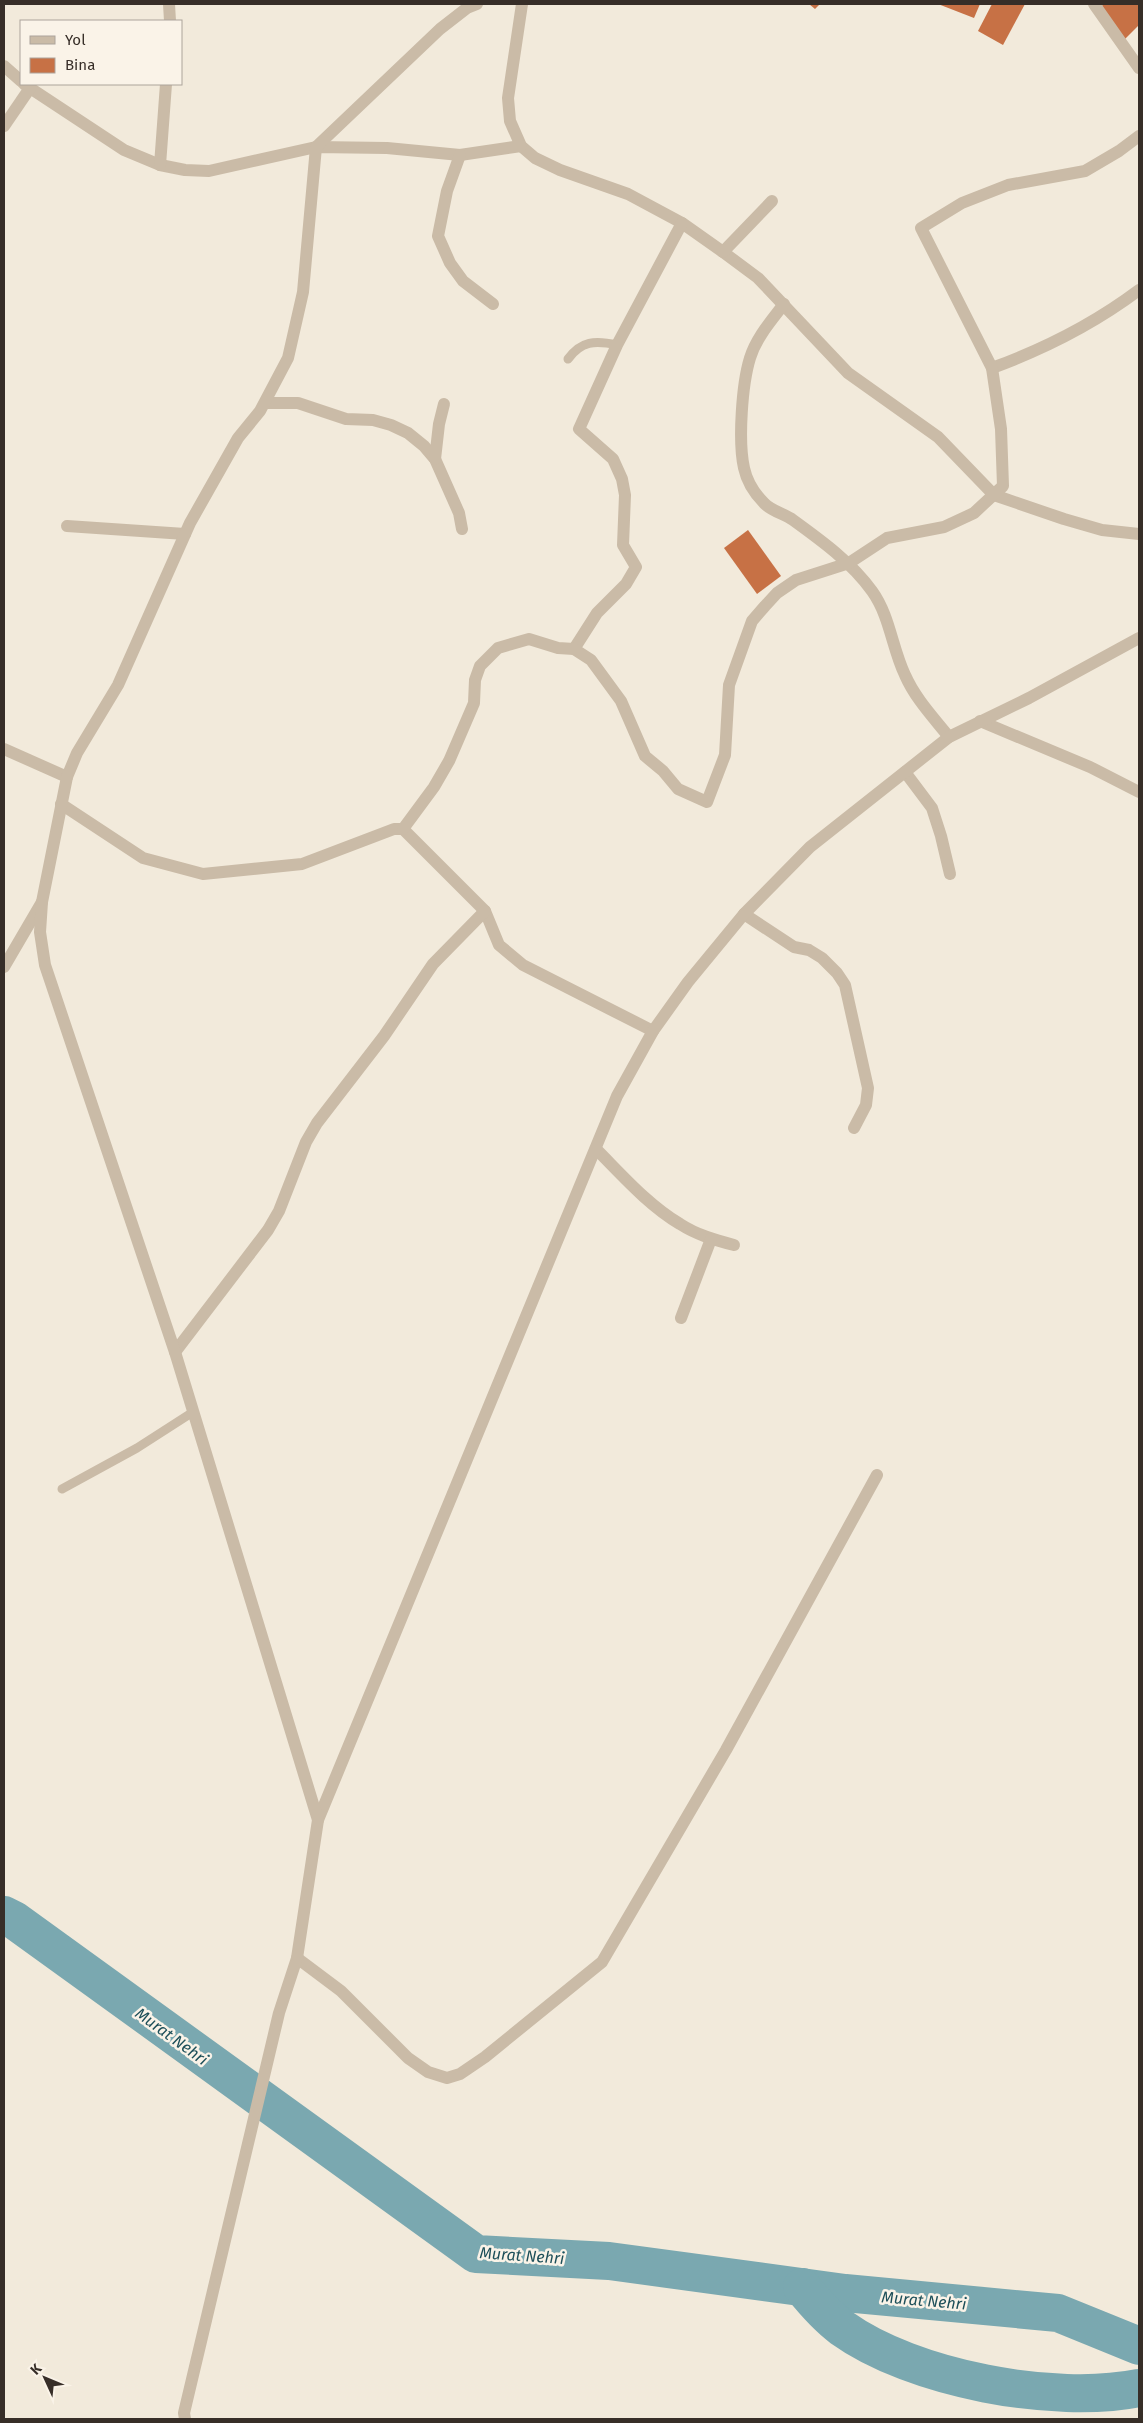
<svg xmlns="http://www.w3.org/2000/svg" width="1143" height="2423" viewBox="0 0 1143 2423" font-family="'Fira Sans',sans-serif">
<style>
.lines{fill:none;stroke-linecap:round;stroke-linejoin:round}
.river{stroke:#7aa8b0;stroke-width:38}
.building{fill:#c77145}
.service{stroke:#cabba7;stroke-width:9}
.minor{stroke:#cabba7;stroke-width:12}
.tertiary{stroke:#cabba7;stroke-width:12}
.labels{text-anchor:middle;stroke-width:5;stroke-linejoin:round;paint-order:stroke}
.water-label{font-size:16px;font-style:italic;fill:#1d4f59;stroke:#faf3e8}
</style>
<rect width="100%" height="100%" fill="#f2eadb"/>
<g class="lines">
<g class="river">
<polyline points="4,1915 14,1920 476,2254 609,2261 845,2293 1058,2313 1139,2346"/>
<path d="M802 2287C814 2302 826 2316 842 2328 913 2379 1054 2405 1139 2388"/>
</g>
</g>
<g class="building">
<polygon points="809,4 820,4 815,9"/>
<polygon points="938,4 980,4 974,18"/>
<polygon points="992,4 1025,4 1003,45 978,31"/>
<polygon points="1104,4 1139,4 1139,25 1125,39 1097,10"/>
<polygon points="748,530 781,576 757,594 724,548"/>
</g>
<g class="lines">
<g class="service">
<path d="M568 359C581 341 595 340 617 345"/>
<polyline points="62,1489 137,1448 193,1412"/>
</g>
<g class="minor">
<polyline points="169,4 170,21"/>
<polyline points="522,4 508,98 510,121 521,146 535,158 560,170 628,194 682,223 723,252 758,278 848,373 938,437 994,495 1064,519 1102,530 1139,534"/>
<polyline points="1094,4 1139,68"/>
<polyline points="4,66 21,81"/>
<polyline points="24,84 124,150 160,165 185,170 209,171 316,147 387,148 460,155 521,146"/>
<polyline points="4,126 30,88"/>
<polyline points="460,155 447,191 438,236 450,263 463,281 493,304"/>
<polyline points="160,165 166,84"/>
<polyline points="723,252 772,201"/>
<path d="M784 304C771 321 756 338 750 358 742 384 738 441 744 468 747 482 754 493 764 503 771 511 785 514 793 520 822 541 851 562 872 591 890 616 892 648 905 675 915 698 933 717 949 737"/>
<path d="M992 368C1044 349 1095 323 1139 290"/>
<polyline points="265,403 298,403 346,419 373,420 391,425 408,433 424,446 435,459 459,513 462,529"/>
<polyline points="435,459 439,424 444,404"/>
<polyline points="67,526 185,534"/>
<polyline points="574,649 597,613 626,584 636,567 623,545 625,495 622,479 613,459 579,429 617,345 682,223"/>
<polyline points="980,721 1090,767 1139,792"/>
<polyline points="4,749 67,777"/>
<polyline points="905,772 932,808 941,836 950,874"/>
<polyline points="61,804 143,858 203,874 302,864 394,829 403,829 485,911 499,945 523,965 653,1031"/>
<polyline points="403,829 434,787 449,761 474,703 475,680 480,666 498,648 529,639 558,648 574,649 591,660 621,701 645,756 663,771 678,789 707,802 725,755 729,685 752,621 765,606 777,593 796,580 849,563 887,538 944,527 974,513 1003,486 1001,429 992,368 921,228 962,203 1008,185 1085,171 1119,151 1139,136"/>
<polyline points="744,914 794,947 809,950 822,958 837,973 845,985 868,1088 866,1105 854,1128"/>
<polyline points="4,967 42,902"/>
<path d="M596 1149C622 1175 648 1205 680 1224 697 1235 715 1240 734 1245"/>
<polyline points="681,1318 711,1239"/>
<polyline points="175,1352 268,1230 279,1211 306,1142 317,1123 384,1036 433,964 485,911"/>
<polyline points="318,1820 617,1096 653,1031 688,982 744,914 810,847 949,737 1029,698 1139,638"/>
<polyline points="297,1958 341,1991 408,2058 428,2072 447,2078 460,2074 485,2057 602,1962 726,1750 877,1475"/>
</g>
<polyline class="tertiary" points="185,2419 184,2413 279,2013 297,1958 318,1820 175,1352 45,965 40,932 42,902 67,777 77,753 118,685 190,523 238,438 260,411 288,358 303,292 316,147 440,29 467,8 477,4"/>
</g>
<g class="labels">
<g class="water-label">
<text transform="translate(172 2036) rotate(36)" y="6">Murat Nehri</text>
<text transform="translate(522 2255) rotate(4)" y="6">Murat Nehri</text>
<text transform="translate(924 2300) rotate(5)" y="6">Murat Nehri</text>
</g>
</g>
<rect width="1143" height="2423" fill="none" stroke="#372e28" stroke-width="10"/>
<rect x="20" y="20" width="162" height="65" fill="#faf3e8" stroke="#aca49b"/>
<rect x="30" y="36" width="25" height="8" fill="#cabba7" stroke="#aca49b"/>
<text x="65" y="45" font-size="15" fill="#372e28">Yol</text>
<rect x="30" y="58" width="25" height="15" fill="#c77145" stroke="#aca49b"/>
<text x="65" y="70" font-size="15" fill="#372e28">Bina</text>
<g transform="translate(45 2378) rotate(314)" stroke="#faf3e8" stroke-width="4" paint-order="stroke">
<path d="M0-4L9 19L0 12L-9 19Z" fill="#372e28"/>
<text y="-8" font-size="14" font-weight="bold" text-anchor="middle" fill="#372e28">K</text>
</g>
</svg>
